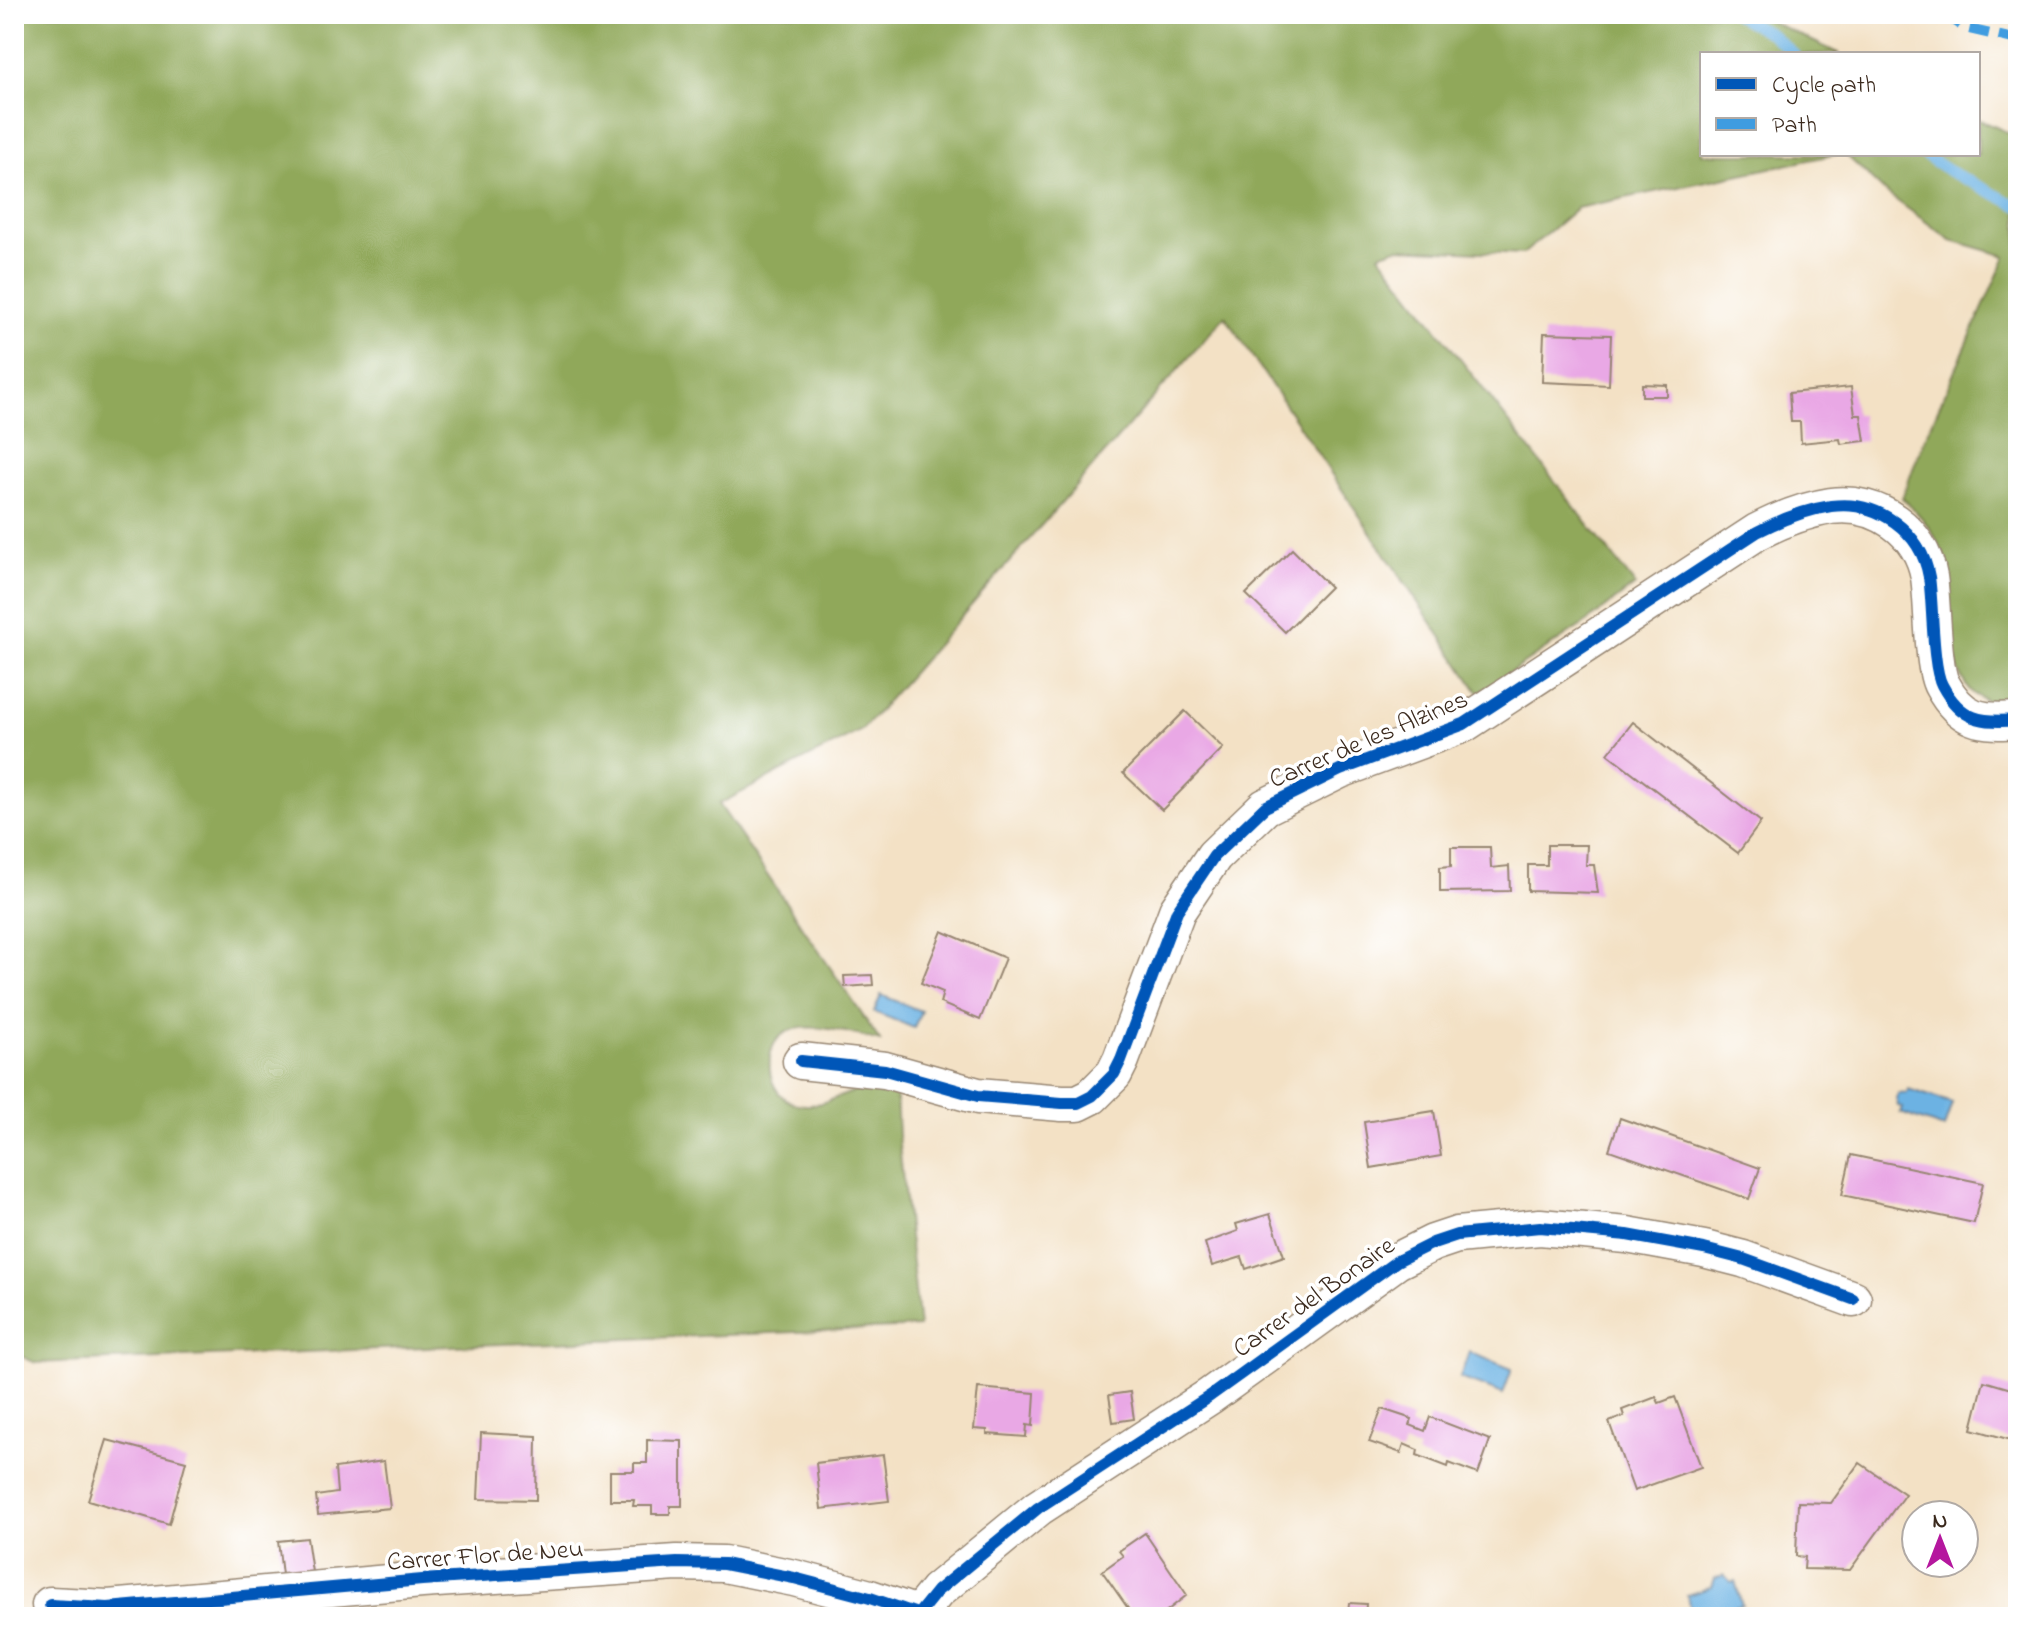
<svg xmlns="http://www.w3.org/2000/svg" width="2032" height="1631" viewBox="0 0 2032 1631" font-family="'Indie Flower',sans-serif">
<style>
.forest{fill:#90a85a;stroke:#66693c;stroke-width:2}
.water{fill:#6cb2e3;stroke:#546e80;stroke-width:2}
.lines{fill:none;stroke-linecap:round;stroke-linejoin:round}
.stream{stroke:#6cb2e3;stroke-width:11}
.building{fill:#e9a8e5}
.minor-casing{stroke:#978672;stroke-width:39}
.minor{stroke:#fff;stroke-width:36}
.quiet{stroke:#3f9ce0;stroke-width:10;stroke-dasharray:20 10;stroke-linecap:butt}
.cycleway-casing{stroke:#fff;stroke-width:17}
.cycleway{stroke:#0057b8;stroke-width:12}
.labels{text-anchor:middle;stroke-width:7;stroke-linejoin:round;paint-order:stroke}
.street-label{font-size:26px;fill:#3b2a1e;stroke:#fff}
</style>
<rect width="100%" height="100%" fill="#fff"/>
<filter id="ink" filterUnits="userSpaceOnUse"><feTurbulence type="fractalNoise" baseFrequency=".0125" numOctaves="2"/><feDisplacementMap in="SourceGraphic" scale="16" xChannelSelector="R" yChannelSelector="G"/><feConvolveMatrix kernelMatrix="1 2 1 2 8 2 1 2 1" color-interpolation-filters="sRGB"/></filter>
<filter id="wash" filterUnits="userSpaceOnUse"><feTurbulence type="fractalNoise" baseFrequency=".006" numOctaves="4" result="noise"/><feDisplacementMap in="SourceGraphic" scale="32" xChannelSelector="R" yChannelSelector="G"/><feGaussianBlur stdDeviation="1.8" result="paint"/><feColorMatrix in="noise" values="0 0 0 0 0 0 0 0 0 0 0 0 0 0 0 0 0 1.4 0 .05"/><feComposite in="paint" operator="in"/></filter>
<g filter="url(#wash)">
<rect width="100%" height="100%" fill="#f3e1c5"/>
<g class="forest">
<path d="M14 14H1755L1840 54H1702V154H1838L1577 208 1523 254 1397 248 1379 254 1635 585 1584 624 1479 693 1225 316 862 730 719 804 880 1041C844 1032 764 1004 770 1071 771 1082 778 1096 789 1101 813 1113 837 1095 860 1090 872 1087 884 1088 896 1092L898 1135 919 1327 36 1363 14 1353Z"/>
<path d="M1978 119 2018 137V700H2016C2006 700 1994 702 1985 700 1940 686 1954 589 1942 552 1934 530 1919 513 1902 498L1922 445 2006 256 1951 240 1885 192 1845 154H1978Z"/>
</g>
<g class="water">
<polygon points="881,995 921,1011 914,1028 874,1012"/>
<polygon points="1908,1089 1952,1103 1944,1128 1900,1113 1902,1108 1898,1106 1896,1098 1898,1094 1907,1093"/>
<polygon points="1469,1352 1512,1369 1503,1394 1460,1378"/>
<polygon points="1724,1575 1731,1582 1735,1581 1742,1605 1702,1617 1693,1617 1687,1595 1712,1587 1715,1578"/>
</g>
<g class="lines">
<g class="stream">
<polyline points="1735,14 1771,34 1794,54"/>
<polyline points="1923,154 1949,171 2018,206"/>
</g>
</g>
<g id="blocks">
<g class="building">
<polygon points="1544,333 1611,335 1609,385 1542,382"/>
<polygon points="1642,384 1667,385 1667,396 1642,396"/>
<polygon points="1851,387 1855,415 1861,415 1865,441 1841,444 1840,439 1801,443 1800,422 1791,422 1789,393"/>
<polygon points="1292,549 1330,587 1285,632 1246,594"/>
<polygon points="1185,711 1223,748 1162,810 1123,773"/>
<polygon points="1633,722 1761,822 1738,853 1608,754"/>
<polygon points="1547,845 1587,845 1586,865 1594,865 1598,893 1528,891 1528,865 1547,865"/>
<polygon points="1451,847 1490,847 1491,868 1509,866 1510,891 1440,892 1440,867 1451,866"/>
<polygon points="942,931 1005,958 980,1020 940,1003 943,992 921,983"/>
<polygon points="872,975 873,985 845,987 844,976"/>
<polygon points="1434,1111 1441,1156 1371,1168 1364,1122"/>
<polygon points="1620,1118 1760,1168 1749,1199 1609,1150"/>
<polygon points="1851,1155 1983,1183 1974,1223 1842,1195"/>
<polygon points="1270,1214 1284,1256 1246,1269 1242,1257 1212,1266 1205,1243 1238,1231 1236,1224"/>
<polygon points="1984,1381 2018,1391 2018,1442 1972,1429"/>
<polygon points="978,1388 1035,1393 1033,1426 1027,1425 1026,1437 987,1434 987,1430 974,1429"/>
<polygon points="1130,1392 1134,1419 1113,1422 1109,1395"/>
<polygon points="1656,1397 1659,1403 1675,1397 1701,1467 1634,1491 1609,1422 1624,1416 1622,1410"/>
<polygon points="1382,1409 1412,1419 1410,1425 1425,1431 1430,1417 1490,1440 1478,1474 1449,1463 1448,1467 1417,1455 1418,1450 1404,1444 1401,1453 1369,1442"/>
<polygon points="481,1433 537,1436 536,1500 478,1499"/>
<polygon points="107,1440 186,1461 169,1524 88,1500"/>
<polygon points="647,1440 682,1441 682,1506 670,1506 670,1514 652,1514 652,1506 633,1506 634,1500 610,1500 610,1471 634,1471 634,1463 647,1463"/>
<polygon points="883,1455 889,1501 821,1509 816,1463"/>
<polygon points="384,1461 390,1508 318,1515 316,1496 337,1493 335,1468"/>
<polygon points="1860,1463 1905,1494 1850,1570 1804,1569 1805,1557 1796,1556 1798,1502 1831,1503"/>
<polygon points="1145,1533 1187,1595 1159,1617 1134,1617 1102,1571 1123,1556 1119,1551"/>
<polygon points="307,1538 312,1572 282,1575 278,1541"/>
<polygon points="1349,1603 1366,1604 1365,1617 1329,1617 1329,1613 1348,1614"/>
</g>
</g>
</g>
<g filter="url(#ink)">
<use href="#blocks" fill-opacity="0" stroke="#978672" stroke-width="2"/>
<g class="lines">
<defs>
<g id="minor">
<path d="M801 1061 885 1070 978 1096 1062 1103H1078L1092 1096 1114 1074 1121 1060 1177 911 1214 856 1265 807 1340 770 1464 724 1757 532C1780 520 1805 510 1831 506 1878 500 1921 531 1929 577 1933 602 1932 667 1942 685 1961 721 1982 723 2018 720"/>
<polyline points="50,1605 108,1608 422,1580 677,1563 724,1564 794,1578 870,1598 917,1614"/>
<polyline points="916,1617 937,1591 1038,1508 1210,1396 1397,1261 1433,1243 1457,1235 1540,1227 1627,1235 1704,1249 1743,1259 1853,1299"/>
</g>
</defs>
<use href="#minor" class="minor-casing"/>
<use href="#minor" class="minor"/>
<polyline class="quiet" points="1944,14 1964,28 2018,40"/>
<defs>
<g id="cycleway">
<path d="M801 1061 885 1070 978 1096 1062 1103H1078L1092 1096 1114 1074 1121 1060 1177 911 1214 856 1265 807 1340 770 1464 724 1757 532C1780 520 1805 510 1831 506 1878 500 1921 531 1929 577 1933 602 1932 667 1942 685 1961 721 1982 723 2018 720"/>
<polyline points="50,1605 108,1608 422,1580 677,1563 724,1564 794,1578 870,1598 917,1614"/>
<polyline points="916,1617 937,1591 1038,1508 1210,1396 1397,1261 1433,1243 1457,1235 1540,1227 1627,1235 1704,1249 1743,1259 1853,1299"/>
</g>
</defs>
<use href="#cycleway" class="cycleway-casing"/>
<use href="#cycleway" class="cycleway"/>
</g>
</g>
<g class="labels">
<g class="street-label">
<text transform="translate(1368 738) rotate(-23)" y="9">Carrer de les Alzines</text>
<text transform="translate(1313 1296) rotate(-35)" y="9">Carrer del Bonaire</text>
<text transform="translate(485 1554) rotate(-4)" y="9">Carrer Flor de Neu</text>
</g>
</g>
<rect width="2032" height="1631" fill="none" stroke="#fff" stroke-width="48"/>
<rect x="1700" y="52" width="280" height="104" fill="#ffffff" stroke="#b1aaa5" stroke-width="2"/>
<rect x="1716" y="78" width="40" height="12" fill="#0057b8" stroke="#b1aaa5" stroke-width="2"/>
<text x="1772" y="92" font-size="24" fill="#3b2a1e">Cycle path</text>
<rect x="1716" y="118" width="40" height="12" fill="#3f9ce0" stroke="#b1aaa5" stroke-width="2"/>
<text x="1772" y="132" font-size="24" fill="#3b2a1e">Path</text>
<g transform="translate(1940 1539)"><circle r="38" fill="#ffffff" stroke="#b1aaa5" stroke-width="2"/>
<path d="M0-6L14 30L0 20L-14 30Z" fill="#b5179e"/>
<text y="-12" font-size="22" font-weight="bold" text-anchor="middle" fill="#3b2a1e">N</text>
</g>
</svg>
